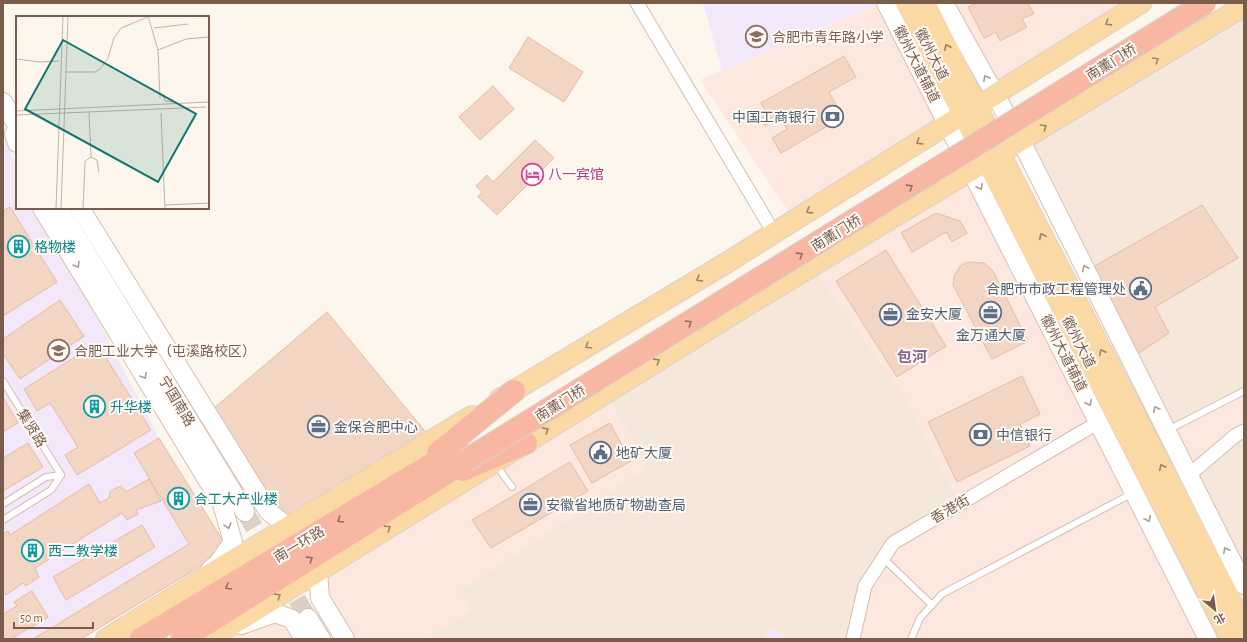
<svg xmlns="http://www.w3.org/2000/svg" width="1247" height="642" viewBox="0 0 1247 642" font-family="'Alegreya Sans','Noto Sans SC',sans-serif">
<style>
.residential{fill:#f5e8da}
.commercial{fill:#fde8e0}
.education{fill:#f3e8fa}
.building{fill:#f3d5c3;stroke:#e6bba3}
.lines{fill:none;stroke-linecap:round;stroke-linejoin:round}
.secondary-tunnel{stroke:#dcd0c4;stroke-width:18;stroke-dasharray:18 9;stroke-linecap:butt}
.lane-casing{stroke:#d1beb0;stroke-width:8}
.street-casing{stroke:#d1beb0;stroke-width:15}
.secondary-casing{stroke:#d6c0b0;stroke-width:20}
.primary-casing{stroke:#dad1cd;stroke-width:22}
.highway-casing{stroke:#dad1cd;stroke-width:24}
.lane{stroke:#fff;stroke-width:6}
.street{stroke:#fff;stroke-width:13}
.secondary{stroke:#fff;stroke-width:18}
.primary{stroke:#fbd9a5;stroke-width:20}
.highway{stroke:#f7b7a3;stroke-width:22}
.highway-bridge-casing{stroke:#dad1cd;stroke-width:24;stroke-linecap:butt}
.highway-bridge{stroke:#f7b7a3;stroke-width:22}
.oneway{stroke:#a18267}
.oneway2{stroke:#af9d94}
.oneway3{stroke:#936e5e}
.labels{text-anchor:middle;stroke-width:4;stroke-linejoin:round;paint-order:stroke}
.education-label{font-size:14px;fill:#785e54;stroke:#fffaf3;text-anchor:start}
.street-label{font-size:14px;fill:#7a5c4d;stroke:#fffaf3}
.service-label{font-size:14px;fill:#4e5e75;stroke:#fffaf3;text-anchor:start}
.hotel-label{font-size:14px;fill:#b23c85;stroke:#fffaf3;text-anchor:start}
.culture-label{font-size:14px;fill:#0d838f;stroke:#fffaf3;text-anchor:start}
.neighbourhood-label{font-size:15px;font-weight:bold;fill:#846695;stroke:#fffaf3}
.inset-road{fill:none;stroke:#c5b3a7;stroke-width:1}
.view{fill:#0f766e;fill-opacity:0.15;stroke:#0f766e;stroke-width:2}
.inset-edge{fill:none;stroke:#7a5c4d;stroke-width:2}
</style>
<rect width="100%" height="100%" fill="#fdf6ec"/>
<g class="residential">
<polygon points="1244,6 1244,391 1166,430 1130,359 1169,333 1155,307 1237,258 1202,205 1086,271 1021,141"/>
<polygon points="812,266 906,398 960,503 853,639 786,639 773,628 763,639 425,639 471,611 460,591 647,467 606,393"/>
<polygon points="1244,431 1244,585 1189,475"/>
</g>
<g class="commercial">
<polygon points="882,3 948,124 794,220 700,80"/>
<polygon points="944,3 1141,3 995,95"/>
<polygon points="971,170 1208,639 853,639 865,586 893,543 960,503 906,398 812,266"/>
<polygon points="1244,391 1244,431 1189,475 1166,430"/>
<polygon points="606,393 647,467 461,591 471,611 425,639 345,639 318,571"/>
<polygon points="275,613 304,639 209,639"/>
</g>
<g class="education">
<polygon points="703,3 882,3 722,71"/>
<polygon points="3,138 17,165 17,208 40,208 159,438 228,549 81,639 3,639"/>
<polygon points="773,628 786,639 763,639"/>
</g>
<g class="building">
<polygon points="977,3 1028,3 1034,14 1022,19 1027,27 1000,41 996,32 984,38 968,7"/>
<polygon points="528,37 583,72 564,102 509,68"/>
<polygon points="844,56 856,77 829,92 843,117 781,153 772,138 787,129 780,117 765,126 758,114 765,110 761,103"/>
<polygon points="493,86 514,109 480,140 459,117"/>
<polygon points="535,140 554,158 497,215 478,197 482,192 476,186 487,175 493,182"/>
<polygon points="1202,205 1238,258 1155,307 1169,333 1130,359 1086,271"/>
<polygon points="10,207 57,282 3,316 3,211"/>
<polygon points="936,213 960,221 967,233 952,242 946,232 912,252 901,233"/>
<polygon points="886,250 946,346 897,377 836,281"/>
<polygon points="968,262 984,263 993,271 1028,341 992,359 953,285 954,276 960,266"/>
<polygon points="60,300 84,336 20,379 3,354 3,339"/>
<polygon points="327,312 432,440 288,527 207,414"/>
<polygon points="97,343 151,430 77,475 65,455 78,447 50,403 37,411 24,389"/>
<polygon points="1022,376 1040,414 1020,424 1030,446 957,482 928,422"/>
<polygon points="3,397 18,423 3,432"/>
<polygon points="610,423 631,461 592,483 570,445"/>
<polygon points="159,438 228,549 81,639 33,639 189,544 134,453"/>
<polygon points="28,443 43,467 3,491 3,458"/>
<polygon points="570,462 588,491 491,548 472,520"/>
<polygon points="149,479 161,501 136,510 138,514 127,520 122,513 35,568 39,577 26,586 23,583 6,595 3,591 3,534 8,531 10,535 89,484 100,503 109,498 110,492 114,489 121,486 126,492"/>
<polygon points="142,525 155,547 66,600 53,577"/>
<polygon points="32,591 48,617 11,639 3,639 3,614 17,606 14,602"/>
</g>
<g class="lines">
<g class="secondary-tunnel">
<polyline points="245,512 270,554"/>
<polyline points="283,576 308,618"/>
</g>
<defs>
<g id="lane">
<polyline points="3,381 61,475"/>
<polyline points="1168,430 1244,391"/>
<polyline points="496,465 512,487"/>
<polyline points="3,504 46,477 61,475"/>
<polyline points="3,520 51,490 61,475"/>
<polyline points="883,558 932,605"/>
<polyline points="911,639 920,618 942,594 1133,493"/>
</g>
<g id="street">
<polyline points="637,3 774,233"/>
<polyline points="1189,475 1236,435 1244,431"/>
<polyline points="853,639 865,586 893,543 1099,422"/>
</g>
<g id="secondary">
<polyline points="886,3 1208,639"/>
<polyline points="944,3 1021,141 1244,585"/>
<polyline points="3,102 17,125"/>
<polyline points="14,134 17,143"/>
<polyline points="42,208 222,504 233,542 218,563 210,570"/>
<polyline points="59,208 245,512"/>
<polyline points="80,208 268,511 288,527"/>
<polyline points="318,571 320,598 345,639"/>
<polyline points="308,618 321,639"/>
<polyline points="241,625 275,613 292,619 304,639"/>
</g>
<g id="primary">
<polyline points="906,3 1231,639"/>
<polyline points="925,3 1006,165 1244,626"/>
<polyline points="500,399 723,265 1141,3"/>
<polyline points="106,639 215,571 472,416"/>
<polyline points="209,639 756,300 1244,6"/>
</g>
<g id="highway">
<polyline points="438,453 514,391"/>
<polyline points="463,470 526,443"/>
<polyline points="141,639 457,449"/>
<polyline points="182,639 450,471"/>
</g>
</defs>
<use href="#lane" class="lane-casing"/>
<use href="#street" class="street-casing"/>
<use href="#secondary" class="secondary-casing"/>
<use href="#primary" class="primary-casing"/>
<use href="#highway" class="highway-casing"/>
<use href="#lane" class="lane"/>
<use href="#street" class="street"/>
<use href="#secondary" class="secondary"/>
<use href="#primary" class="primary"/>
<use href="#highway" class="highway"/>
<defs>
<polyline id="highway-bridge" points="465,461 1205,3"/>
</defs>
<use href="#highway-bridge" class="highway-bridge-casing"/>
<use href="#highway-bridge" class="highway-bridge"/>
</g>
<defs><path id="oneway-chevron" d="M-2-3.5L2.5 0L-2 3.5" fill="none" stroke-width="1.6" stroke-linecap="round" stroke-linejoin="round"/></defs>
<g class="oneway">
<use href="#oneway-chevron" transform="translate(1108 23) rotate(148)"/>
<use href="#oneway-chevron" transform="translate(947 47) rotate(-116)"/>
<use href="#oneway-chevron" transform="translate(1156 60) rotate(-31)"/>
<use href="#oneway-chevron" transform="translate(1044 127) rotate(-31)"/>
<use href="#oneway-chevron" transform="translate(919 142) rotate(148)"/>
<use href="#oneway-chevron" transform="translate(809 211) rotate(148)"/>
<use href="#oneway-chevron" transform="translate(1042 236) rotate(-117)"/>
<use href="#oneway-chevron" transform="translate(699 279) rotate(149)"/>
<use href="#oneway-chevron" transform="translate(588 346) rotate(149)"/>
<use href="#oneway-chevron" transform="translate(1102 352) rotate(-117)"/>
<use href="#oneway-chevron" transform="translate(657 361) rotate(-32)"/>
<use href="#oneway-chevron" transform="translate(546 430) rotate(-32)"/>
<use href="#oneway-chevron" transform="translate(1162 467) rotate(-117)"/>
<use href="#oneway-chevron" transform="translate(388 528) rotate(-32)"/>
<use href="#oneway-chevron" transform="translate(278 596) rotate(-32)"/>
</g>
<g class="oneway2">
<use href="#oneway-chevron" transform="translate(986 78) rotate(-119)"/>
<use href="#oneway-chevron" transform="translate(980 187) rotate(63)"/>
<use href="#oneway-chevron" transform="translate(77 265) rotate(59)"/>
<use href="#oneway-chevron" transform="translate(1085 268) rotate(-117)"/>
<use href="#oneway-chevron" transform="translate(144 376) rotate(59)"/>
<use href="#oneway-chevron" transform="translate(1089 403) rotate(63)"/>
<use href="#oneway-chevron" transform="translate(1156 409) rotate(-117)"/>
<use href="#oneway-chevron" transform="translate(1148 519) rotate(63)"/>
<use href="#oneway-chevron" transform="translate(228 526) rotate(74)"/>
<use href="#oneway-chevron" transform="translate(1226 550) rotate(-117)"/>
</g>
<g class="oneway3">
<use href="#oneway-chevron" transform="translate(910 187) rotate(-32)"/>
<use href="#oneway-chevron" transform="translate(800 255) rotate(-32)"/>
<use href="#oneway-chevron" transform="translate(689 323) rotate(-32)"/>
<use href="#oneway-chevron" transform="translate(340 520) rotate(149)"/>
<use href="#oneway-chevron" transform="translate(310 559) rotate(-32)"/>
<use href="#oneway-chevron" transform="translate(228 587) rotate(149)"/>
</g>
<defs>
<symbol id="school-ring" viewBox="-11 -11 22 22"><circle r="9.5" fill="#fffaf3" stroke="#8d6e63" stroke-width="1.5"/><path d="M0-5L7-2L0 1L-7-2ZM-4 1L0 2.5L4 1V4Q0 6-4 4Z" fill="#8d6e63"/></symbol>
<symbol id="bank-ring" viewBox="-11 -11 22 22"><circle r="9.5" fill="#fffaf3" stroke="#5c6f8a" stroke-width="1.5"/><path d="M-6-4H6V4H-6ZM0-2.3a2.3 2.3 0 1 0 0 4.6a2.3 2.3 0 1 0 0-4.6Z" fill="#5c6f8a"/></symbol>
<symbol id="hotel-ring" viewBox="-11 -11 22 22"><circle r="9.5" fill="#fffaf3" stroke="#d1479c" stroke-width="1.5"/><path d="M-6-4.5h1.5V1H6V5H4.5V3h-9V5H-6ZM-4 0a1.8 1.8 0 1 1 3.6 0ZM.5 0V-2.5h3Q6-2.5 6 0Z" fill="#d1479c"/></symbol>
<symbol id="building-ring" viewBox="-11 -11 22 22"><circle r="9.5" fill="#fffaf3" stroke="#0f9aa8" stroke-width="1.5"/><path d="M-4-6H4V6H1V3H-1V6H-4ZM-2.5-4.3h1.7v1.8h-1.7ZM.8-4.3h1.7v1.8H.8ZM-2.5-1h1.7V.8h-1.7ZM.8-1h1.7V.8H.8Z" fill="#0f9aa8"/></symbol>
<symbol id="civic-ring" viewBox="-11 -11 22 22"><circle r="9.5" fill="#fffaf3" stroke="#5c6f8a" stroke-width="1.5"/><path d="M-.6-6.5H3V-4.5H.6V-3L4-1V1h2V6H-6V1h2V-1L-.6-3ZM-1.2 2.5V6h2.4V2.5Z" fill="#5c6f8a"/></symbol>
<symbol id="office-ring" viewBox="-11 -11 22 22"><circle r="9.5" fill="#fffaf3" stroke="#5c6f8a" stroke-width="1.5"/><path d="M-6-3h4V-5.5h4V-3h4V5H-6ZM-1-4.5V-3h2v-1.5ZM-6 0V1H6V0Z" fill="#5c6f8a"/></symbol>
<symbol id="university-ring" viewBox="-11 -11 22 22"><circle r="9.5" fill="#fffaf3" stroke="#8d6e63" stroke-width="1.5"/><path d="M0-5L7-2L0 1L-7-2ZM-4 1L0 2.5L4 1V4Q0 6-4 4Z" fill="#8d6e63"/></symbol>
</defs>
<g fill-rule="evenodd">
<use href="#school-ring" x="744" y="24" width="25" height="25"/>
<use href="#bank-ring" x="820" y="104" width="25" height="25"/>
<use href="#hotel-ring" x="520" y="162" width="25" height="25"/>
<use href="#building-ring" x="6" y="234" width="25" height="25"/>
<use href="#civic-ring" x="1128" y="276" width="25" height="25"/>
<use href="#office-ring" x="978" y="300" width="25" height="25"/>
<use href="#office-ring" x="878" y="302" width="25" height="25"/>
<use href="#university-ring" x="46" y="338" width="25" height="25"/>
<use href="#building-ring" x="82" y="394" width="25" height="25"/>
<use href="#office-ring" x="306" y="414" width="25" height="25"/>
<use href="#bank-ring" x="968" y="422" width="25" height="25"/>
<use href="#civic-ring" x="588" y="440" width="25" height="25"/>
<use href="#building-ring" x="166" y="486" width="25" height="25"/>
<use href="#office-ring" x="518" y="492" width="25" height="25"/>
<use href="#building-ring" x="20" y="538" width="25" height="25"/>
</g>
<g class="labels">
<g class="education-label">
<text x="772" y="42">合肥市青年路小学</text>
<text x="74" y="356">合肥工业大学（屯溪路校区）</text>
</g>
<g class="street-label">
<text transform="translate(932 54) rotate(63)" y="5">徽州大道</text>
<text transform="translate(1111 62) rotate(-32)" y="5">南薰门桥</text>
<text transform="translate(917 64) rotate(63)" y="5">徽州大道辅道</text>
<text transform="translate(836 233) rotate(-32)" y="5">南薰门桥</text>
<text transform="translate(1079 342) rotate(63)" y="5">徽州大道</text>
<text transform="translate(1064 353) rotate(63)" y="5">徽州大道辅道</text>
<text transform="translate(177 401) rotate(59)" y="5">宁国南路</text>
<text transform="translate(560 403) rotate(-32)" y="5">南薰门桥</text>
<text transform="translate(32 428) rotate(58)" y="5">集贤路</text>
<text transform="translate(950 509) rotate(-30)" y="5">香港街</text>
<text transform="translate(299 544) rotate(-31)" y="5">南一环路</text>
</g>
<g class="service-label">
<text x="816" y="122" text-anchor="end">中国工商银行</text>
<text x="1126" y="294" text-anchor="end">合肥市市政工程管理处</text>
<text x="906" y="319">金安大厦</text>
<text x="991" y="340" text-anchor="middle">金万通大厦</text>
<text x="334" y="432">金保合肥中心</text>
<text x="996" y="440">中信银行</text>
<text x="616" y="458">地矿大厦</text>
<text x="546" y="510">安徽省地质矿物勘查局</text>
</g>
<g class="hotel-label">
<text x="548" y="179">八一宾馆</text>
</g>
<g class="culture-label">
<text x="34" y="252">格物楼</text>
<text x="110" y="412">升华楼</text>
<text x="194" y="504">合工大产业楼</text>
<text x="48" y="556">西二教学楼</text>
</g>
<g class="neighbourhood-label">
<text x="912" y="362">包河</text>
</g>
</g>
<g transform="translate(16 16)">
<rect width="193" height="193" fill="#fdf6ec"/>
<path class="inset-road" d="M132 0 142 34 144 82M138 12 172 8M142 34 170 23 193 21M0 43 24 46 43 45M50 56H79L84 53 92 42 98 22 105 12 132 1M147 78 149 85 158 86M0 95 193 86M73 96 75 141M145 97 149 193M0 99 190 91M149 189 193 187M40 193 47 0M45 193 52 0M67 193 69 145 75 141 81 144 83 156"/>
<path class="view" d="M47 24 180 98 142 166 9 93Z"/>
<rect width="193" height="193" class="inset-edge"/>
</g>
<rect width="1247" height="642" fill="none" stroke="#7a5c4d" stroke-width="8"/>
<g transform="translate(1215 610) rotate(151)" stroke="#fffaf3" stroke-width="3" paint-order="stroke">
<path d="M0-3L7 15L0 10L-7 15Z" fill="#7a5c4d"/>
<text y="-6" font-size="11" font-weight="bold" text-anchor="middle" fill="#7a5c4d">北</text>
</g>
<path d="M14 622v6h79v-6" fill="none" stroke="#7a5c4d" stroke-width="2"/>
<text x="20" y="622" font-size="12" fill="#7a5c4d" stroke="#fffaf3" stroke-width="3" paint-order="stroke">50 m</text>
</svg>
